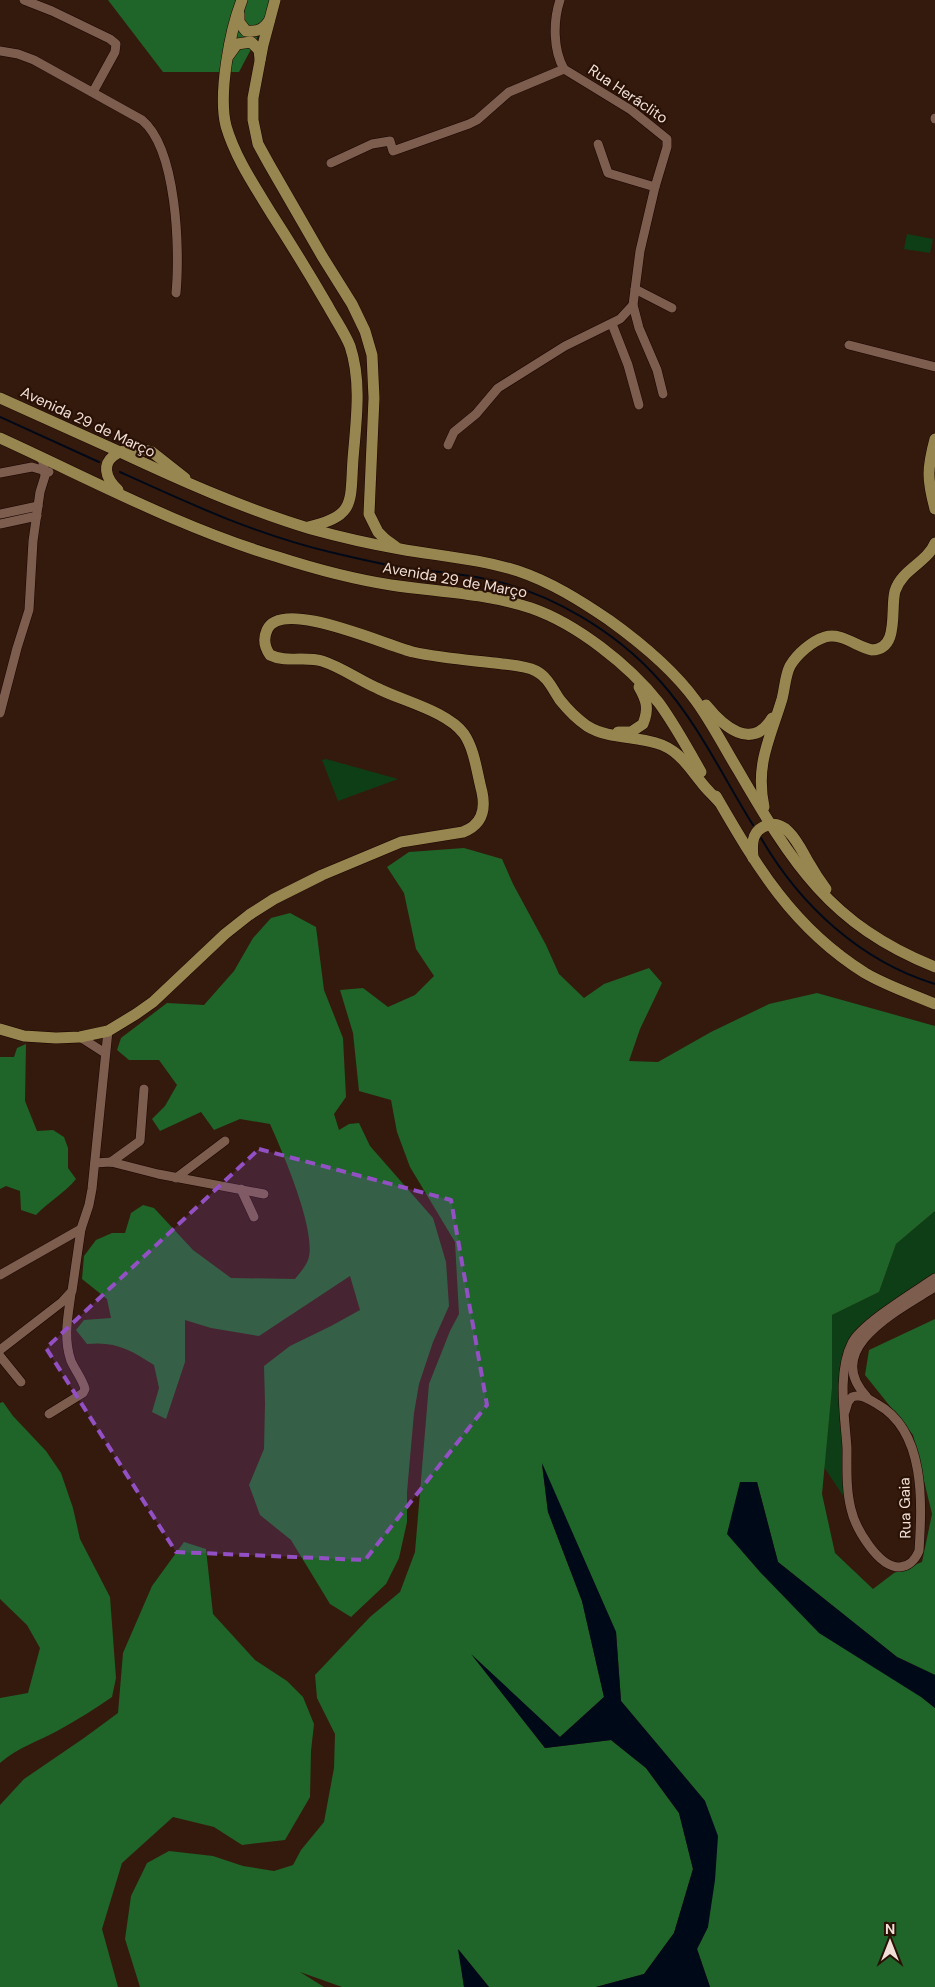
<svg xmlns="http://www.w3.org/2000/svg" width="935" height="1987" viewBox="0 0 935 1987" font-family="'DM Sans',sans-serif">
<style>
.green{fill:#0e3e15}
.forest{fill:#1f6428}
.water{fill:#000918}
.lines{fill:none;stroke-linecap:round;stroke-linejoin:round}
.stream{stroke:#000918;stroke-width:2}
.minor-casing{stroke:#1a0400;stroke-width:10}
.major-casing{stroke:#1a0400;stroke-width:12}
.minor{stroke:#7c5d4e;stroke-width:9}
.major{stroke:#97864f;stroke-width:11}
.marked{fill:#9350c4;fill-opacity:0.2;stroke:#9350c4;stroke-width:4;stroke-dasharray:10 6;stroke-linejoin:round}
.labels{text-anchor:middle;stroke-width:4.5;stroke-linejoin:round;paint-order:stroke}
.street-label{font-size:15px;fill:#f2e0d8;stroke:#291105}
</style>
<rect width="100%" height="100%" fill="#341a0d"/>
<g class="green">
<polygon points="907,234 933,239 930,253 904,249"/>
<polygon points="326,759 398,779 338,801 322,760"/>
<polygon points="935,1211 935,1278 854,1335 842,1355 844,1497 824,1467 832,1388 832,1315 879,1292 896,1244"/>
</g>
<g class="forest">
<polygon points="108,0 277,0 239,72 163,72"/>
<polygon points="464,848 502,859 513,884 546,945 559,974 584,998 604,984 649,968 662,983 640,1029 629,1061 658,1062 711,1032 769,1004 817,993 935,1026 935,1211 896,1244 879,1292 832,1315 832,1388 822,1494 835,1553 873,1589 894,1573 922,1562 932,1514 913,1435 865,1375 869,1350 935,1319 935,1675 897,1657 778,1562 757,1482 728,1534 935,1708 935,1987 710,1987 697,1949 708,1927 705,1801 621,1701 616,1632 542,1465 548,1512 582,1601 604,1697 560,1737 474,1657 545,1748 611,1740 646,1768 679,1813 693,1869 674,1933 644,1974 596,1987 489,1987 459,1950 464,1987 342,1987 300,1972 324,1987 140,1987 125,1939 131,1896 147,1863 169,1851 213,1856 243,1866 274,1871 293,1865 301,1850 324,1822 334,1768 335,1734 317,1698 315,1675 370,1617 400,1592 415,1552 429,1384 450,1331 459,1314 455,1242 410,1167 397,1132 391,1100 359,1091 353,1033 340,990 363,988 388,1007 415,995 434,976 416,949 404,893 387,867 409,852"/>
<path d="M290 913 316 927 324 990 343 1038 346 1097 334 1114 339 1130 349 1124 359 1123 370 1146 433 1218 446 1262 449 1306 433 1342 419 1384 414 1413 407 1492V1522L399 1558 386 1584 351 1617 330 1604 291 1540 260 1515 249 1485 264 1449 265 1403 264 1366 290 1346 331 1326 360 1310 350 1276 259 1336 211 1328 185 1320V1362L166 1419 152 1412 159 1388 154 1365C131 1350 116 1341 87 1344L76 1330 84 1320 111 1318 107 1299 82 1279 84 1256 96 1240 112 1233H125L131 1213 143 1205 154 1208 193 1250 231 1278 295 1279C299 1274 306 1266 308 1260 318 1233 282 1151 270 1124L240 1119 214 1130 201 1112 160 1131 152 1119 165 1106 177 1085 159 1060H129L117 1050 121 1038 167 1003 204 1005 234 971 253 938 271 918Z"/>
<path d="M26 1044 25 1101 37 1131 53 1130 64 1137 68 1148V1168L76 1179C65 1193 49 1201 36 1215L21 1210 20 1191 6 1186 0 1189V1057H14L17 1048Z"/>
<path d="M3 1402 13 1416 46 1451 61 1473 73 1508 80 1539 110 1597 116 1678 112 1697C95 1709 77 1720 59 1730 39 1741 17 1748 0 1763V1698L28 1693 40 1648 27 1625 0 1599V1403Z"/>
<polygon points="184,1542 206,1549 213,1614 255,1660 287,1681 303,1697 314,1724 311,1751 310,1797 285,1840 242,1845 214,1827 173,1817 122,1863 102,1929 118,1987 0,1987 0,1805 24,1779 84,1738 118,1713 123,1653 152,1586"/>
</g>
<g class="water">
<polygon points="542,1463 616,1632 621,1701 705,1801 718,1836 715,1880 708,1927 697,1949 710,1987 596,1987 644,1974 674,1933 693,1869 679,1813 646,1768 611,1740 545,1748 471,1654 560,1737 604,1697 582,1601 548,1512"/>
<polygon points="740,1482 757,1482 778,1562 897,1657 935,1675 935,1708 921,1697 819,1633 760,1572 727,1534"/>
<polygon points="458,1949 489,1987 464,1987"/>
</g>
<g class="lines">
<g class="stream">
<polyline points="0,417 99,462"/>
<path d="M120 472C188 503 257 535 330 552 355 558 380 564 405 568 432 572 459 573 485 579 549 591 617 632 660 681 698 723 723 777 753 825"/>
<path d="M761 838C800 905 860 961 935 984"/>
</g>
<defs>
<g id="minor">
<polyline points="24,0 52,11 110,39 116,44 115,52 93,92"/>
<path d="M560 0C553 21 553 50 564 69L631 110 667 139V147L655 187 640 251 633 305 639 328 657 370 663 394"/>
<path d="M0 51 18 54 34 60 142 120C177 149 180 250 176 293"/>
<polyline points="935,118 935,119"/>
<polyline points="598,144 608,173 655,187"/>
<polyline points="331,163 372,144 390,141 393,151 469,124 477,120 509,92 564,69"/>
<polyline points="635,289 672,308"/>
<polyline points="612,324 628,365 639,405"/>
<polyline points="849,345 935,367"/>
<polyline points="448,445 454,432 476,414 498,388 565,346 620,319 633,305"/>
<polyline points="0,473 32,467 49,472"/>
<polyline points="0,514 38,506"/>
<polyline points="0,524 37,516"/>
<polyline points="0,713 17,648 29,610 33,541 40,492 45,476 43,462 40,456"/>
<polyline points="80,1037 105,1053"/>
<polyline points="111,1162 140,1141 144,1089"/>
<polyline points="95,1163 111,1162 158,1174 264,1194"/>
<polyline points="176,1178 225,1141"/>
<polyline points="241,1189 254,1217"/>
<polyline points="0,1275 81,1229"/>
<polyline points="0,1350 62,1302 72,1291 81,1229 89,1205 92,1189 108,1031"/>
<polyline points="0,1356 21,1382"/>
<path d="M867 1397C820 1348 901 1309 935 1287"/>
<path d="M845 1412 848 1402 852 1397C861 1394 869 1399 877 1404 926 1431 922 1504 919 1551 915 1560 910 1566 900 1567 878 1568 855 1527 851 1509 846 1489 847 1469 847 1448 845 1417 837 1372 852 1343 861 1324 916 1291 935 1278"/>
<path d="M49 1414 83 1393 85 1389C83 1380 75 1370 71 1361 63 1338 68 1316 71 1294"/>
</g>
<g id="major">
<path d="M242 0C230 30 218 94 226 126 235 157 254 185 271 213 291 244 310 275 328 306 335 319 345 333 350 346 362 382 356 422 353 459 350 503 356 516 308 527"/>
<polyline points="275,0 263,45 253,98 253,120 258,144 269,164 322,256 352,304 365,331 372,355 374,398 369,514 378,532 385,539 396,547"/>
<path d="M239 14V22L246 31C257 32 263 30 269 21"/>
<polyline points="229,55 237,44 251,42 259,50 260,59"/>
<path d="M0 398C40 416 80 434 120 452 182 481 245 509 311 529 340 537 370 544 400 549 440 556 480 559 518 571 551 582 581 601 609 620 641 643 673 669 696 701 712 723 724 747 738 770 792 863 830 925 935 967"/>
<path d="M0 438C90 479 183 529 278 557 315 569 353 579 391 585 437 592 486 593 531 608 577 624 629 665 659 703 675 725 688 749 701 772"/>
<path d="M935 439C927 469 927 479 935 509"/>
<path d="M118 490C88 461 123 442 152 452L185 478"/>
<path d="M706 705C723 726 752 752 772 718"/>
<path d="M618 732H631L643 724C649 709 647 701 639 687"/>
<path d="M716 796C757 867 793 928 865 973 887 986 912 994 935 1004"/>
<path d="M764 807C755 764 770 739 782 699 785 688 785 676 790 666 797 654 812 641 825 637 841 632 857 647 872 650 900 649 890 609 895 591 902 569 927 563 935 543"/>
<path d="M753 858C752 847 751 833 763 827 787 815 800 848 809 863 814 872 820 881 826 889"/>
<path d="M0 1029 24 1036 56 1038 80 1037 108 1031 136 1014 153 1002 225 934 249 915 274 899 322 875 401 842 463 832C481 825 486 811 482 792 477 774 475 750 464 734 447 711 402 701 377 688 359 680 341 667 322 661 305 656 286 663 270 655 265 648 263 639 267 630 281 597 387 646 413 652 440 658 468 660 495 663 508 665 524 665 536 671 548 677 553 690 560 700 568 710 577 719 587 726 608 739 634 736 656 743 678 749 688 766 701 782 706 789 713 795 719 802"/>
</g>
</defs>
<use href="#minor" class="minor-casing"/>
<use href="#major" class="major-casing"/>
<use href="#minor" class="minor"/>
<use href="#major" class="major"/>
</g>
<path class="marked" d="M259 1149 451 1200 487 1405 365 1560 176 1552 46 1348Z"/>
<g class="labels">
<g class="street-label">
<text transform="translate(628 94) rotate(34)" y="5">Rua Heráclito</text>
<text transform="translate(88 422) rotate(25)" y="5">Avenida 29 de Março</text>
<text transform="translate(455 580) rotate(10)" y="5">Avenida 29 de Março</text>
<text transform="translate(905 1508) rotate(-91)" y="5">Rua Gaia</text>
</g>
</g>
<g transform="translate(890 1942)" stroke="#291105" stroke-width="4" paint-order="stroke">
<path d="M0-4L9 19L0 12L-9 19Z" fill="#f2e0d8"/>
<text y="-8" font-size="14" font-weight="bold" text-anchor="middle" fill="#f2e0d8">N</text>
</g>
</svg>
